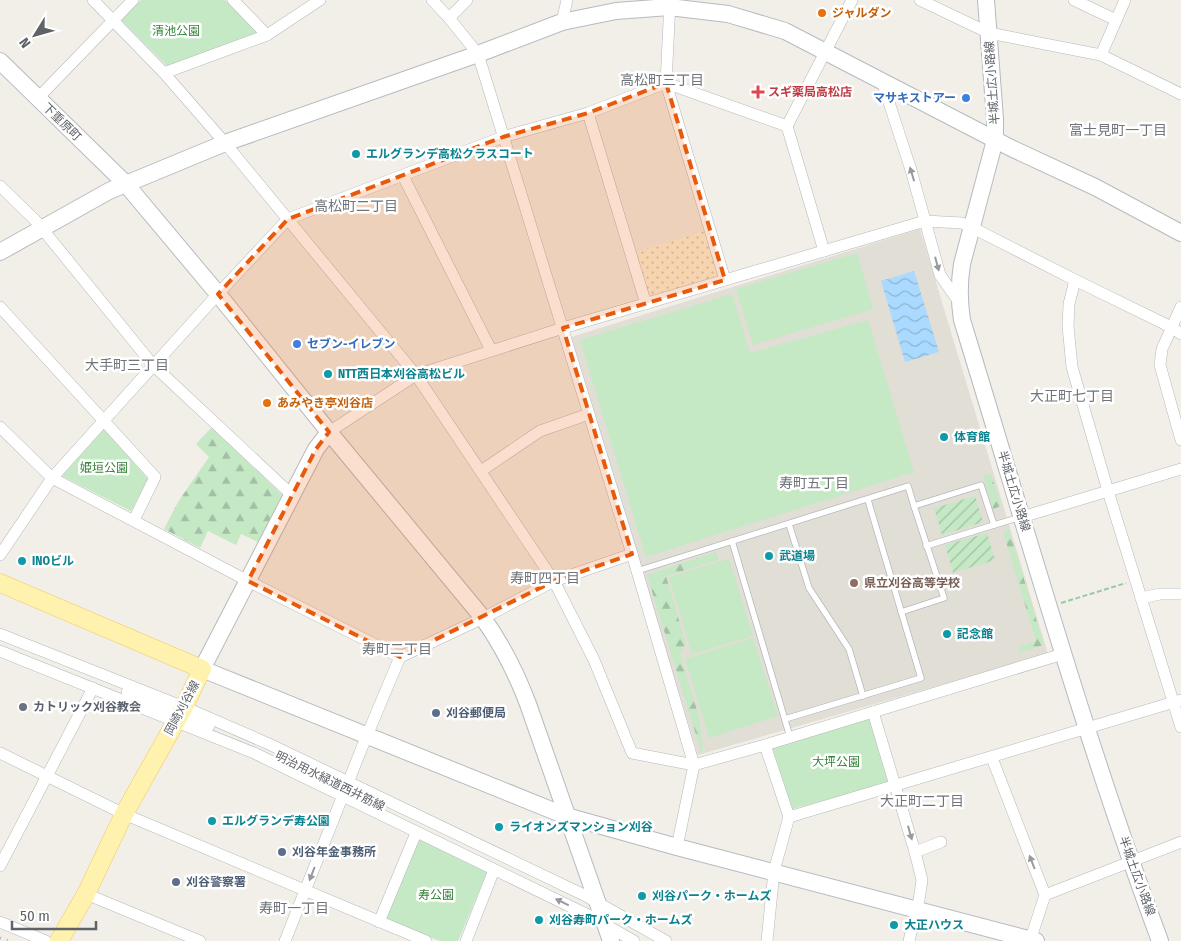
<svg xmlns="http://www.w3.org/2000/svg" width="1181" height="941" viewBox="0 0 1181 941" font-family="'Fira Sans Condensed','Noto Sans JP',sans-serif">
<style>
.education{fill:#e1ded6}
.forest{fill:url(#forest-firs)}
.sand{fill:url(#sand-dots)}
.park{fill:#c5e8c5}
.garden{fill:url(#garden-furrows)}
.water{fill:url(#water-waves)}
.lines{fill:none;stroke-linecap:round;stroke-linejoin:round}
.lane-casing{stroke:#b5b8bc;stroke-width:7}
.street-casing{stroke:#b5b8bc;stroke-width:12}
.secondary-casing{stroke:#b6babf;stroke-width:18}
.primary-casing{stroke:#f2c960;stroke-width:19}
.path{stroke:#9cc7a9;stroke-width:2;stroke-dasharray:5 2.5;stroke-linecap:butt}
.lane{stroke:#fff;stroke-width:5.5}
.street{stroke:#fff;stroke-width:11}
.secondary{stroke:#fff;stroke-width:16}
.primary{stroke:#fff2af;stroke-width:18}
.rail{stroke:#b6b7b8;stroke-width:3;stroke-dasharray:1 6;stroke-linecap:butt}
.oneway{fill:#979a9d}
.marked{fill:#e8590c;fill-opacity:0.2;stroke:#e8590c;stroke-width:4;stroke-dasharray:10 6;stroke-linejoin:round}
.food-dot{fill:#e8710a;stroke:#fff;stroke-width:2}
.health-dot{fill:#e0444e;stroke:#fff;stroke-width:2}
.shop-dot{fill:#3f7fe0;stroke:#fff;stroke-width:2}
.culture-dot{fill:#0f9aa8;stroke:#fff;stroke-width:2}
.education-dot{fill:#8d6e63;stroke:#fff;stroke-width:2}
.worship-dot{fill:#6b7280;stroke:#fff;stroke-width:2}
.service-dot{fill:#5c6f8a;stroke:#fff;stroke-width:2}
.labels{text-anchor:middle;stroke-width:5;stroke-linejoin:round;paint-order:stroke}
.food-label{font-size:12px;font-weight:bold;fill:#c56008;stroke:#fff;text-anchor:start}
.park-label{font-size:12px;fill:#348238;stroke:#fff}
.street-label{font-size:12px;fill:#5f6368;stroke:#fff}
.health-label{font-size:12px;font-weight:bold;fill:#be3a42;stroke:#fff;text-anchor:start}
.shop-label{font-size:12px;font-weight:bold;fill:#366cbe;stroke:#fff;text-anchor:end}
.culture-label{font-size:12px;font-weight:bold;fill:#0d838f;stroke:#fff;text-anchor:start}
.education-label{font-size:12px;font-weight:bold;fill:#785e54;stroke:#fff;text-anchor:start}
.worship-label{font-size:12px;font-weight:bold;fill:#5b616d;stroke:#fff;text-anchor:start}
.service-label{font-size:12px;font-weight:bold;fill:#4e5e75;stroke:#fff;text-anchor:start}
.neighbourhood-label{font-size:14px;fill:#70757a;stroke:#fff}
</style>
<defs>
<pattern id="forest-firs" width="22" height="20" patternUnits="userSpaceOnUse" patternTransform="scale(1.25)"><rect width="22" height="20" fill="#c5e8c5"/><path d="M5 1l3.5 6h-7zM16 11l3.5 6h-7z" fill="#a3c0a4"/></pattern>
<pattern id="sand-dots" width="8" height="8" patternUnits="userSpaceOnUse" patternTransform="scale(1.25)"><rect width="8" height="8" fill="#fbf3d9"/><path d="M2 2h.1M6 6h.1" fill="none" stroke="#cec8b4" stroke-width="1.8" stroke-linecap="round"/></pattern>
<pattern id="garden-furrows" width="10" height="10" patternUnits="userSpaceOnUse" patternTransform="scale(1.25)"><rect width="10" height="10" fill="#c5e8c5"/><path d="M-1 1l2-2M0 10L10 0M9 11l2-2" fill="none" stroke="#a3c0a4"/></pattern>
<pattern id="water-waves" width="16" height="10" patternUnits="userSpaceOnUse" patternTransform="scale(1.25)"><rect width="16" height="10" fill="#aadaff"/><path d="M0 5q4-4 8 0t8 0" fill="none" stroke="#8eb4d2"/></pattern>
</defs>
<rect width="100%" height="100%" fill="#f1efe8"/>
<polygon class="education" points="920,229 1048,654 698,755 571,337"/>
<g class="forest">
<polygon points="212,427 282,495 258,542 241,534 236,545 208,531 200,548 164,529 178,502 209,457 196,444"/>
<polygon points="991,474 1001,506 993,509 983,476"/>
<polygon points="1009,530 1044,645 1018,653 1021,646 1036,641 1003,532"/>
<polygon points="716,552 718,560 666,576 686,644 680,654 699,717 703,750 701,751 647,575"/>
</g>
<polygon class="sand" points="704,231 718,276 649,297 636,252"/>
<g class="park">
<polygon points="141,0 225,0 258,33 168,67 121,20"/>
<polygon points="857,253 873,309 753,345 736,289"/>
<polygon points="732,294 750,353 868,320 914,472 646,557 580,340"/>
<polygon points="104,429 148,479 131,511 62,476"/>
<polygon points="729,559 753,636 692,654 669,577"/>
<polygon points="753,638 778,716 709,738 685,659"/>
<polygon points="869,717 888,783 792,809 772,747"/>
<polygon points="418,839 487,872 458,941 440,941 385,918"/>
</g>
<g class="garden">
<polygon points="975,496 983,522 942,535 934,508"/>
<polygon points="987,533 995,560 953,573 945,545"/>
</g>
<polygon class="water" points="914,271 939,352 905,362 881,281"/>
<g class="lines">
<defs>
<g id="lane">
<polyline points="789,524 809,588 849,649 863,696"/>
<polyline points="732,541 790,737"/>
<polyline points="926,546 994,525"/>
<polyline points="637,571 908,486 914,506 981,485 994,525 1021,517"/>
<polyline points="901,612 944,598 914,506"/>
<polyline points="785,719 921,678 868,500"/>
</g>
<g id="street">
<polyline points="93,0 164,73 225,143 416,375 554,581 594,660 632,753 694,765 765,745 1063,654"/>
<polyline points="233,0 267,35"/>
<polyline points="432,0 449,18 478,54 632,554 694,765 677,847"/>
<polyline points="920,0 989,33 1101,55 1181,94"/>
<polyline points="1074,0 1116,20"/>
<polyline points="670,1 666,83 725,280"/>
<polyline points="449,18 467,0"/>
<polyline points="562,22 567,0"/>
<polyline points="1101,55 1125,0"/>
<polyline points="164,73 267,35 320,0"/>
<polyline points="882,81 911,170 940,275 959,302"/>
<polyline points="38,98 133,0"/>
<polyline points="588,113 646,304"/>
<polyline points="403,176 491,350"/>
<polyline points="0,186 35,220 153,365 293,496"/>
<polyline points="824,251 787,126 852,0"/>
<polyline points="1075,280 1069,304 1068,326 1072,367 1108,491 1181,727"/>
<polyline points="0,307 155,477 134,520"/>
<polyline points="1181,307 1162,349 1160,365 1181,440"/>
<polyline points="0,427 52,478 248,581 400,657 363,745 285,941"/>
<polyline points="329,432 416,375 563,328 925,221 962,223 971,227 1075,280 1171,327 1181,334"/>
<polyline points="481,471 540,431 589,414"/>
<polyline points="1022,517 1181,469"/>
<polyline points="0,555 52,478 218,294 288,219 503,137 588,113 666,83 787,126"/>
<polyline points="1141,598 1160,594 1181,594"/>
<polyline points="0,634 184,707 269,744 584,895 666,941"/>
<polyline points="0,651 254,753 590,916 634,941"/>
<polyline points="400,657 483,618 554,581 632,554"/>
<polyline points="127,692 209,726"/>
<polyline points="873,712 915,852 922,880 919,900 909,941"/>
<polyline points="765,745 789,817 774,871 767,941"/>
<polyline points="0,753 124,814 426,941"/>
<polyline points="992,758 1045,895 1030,941"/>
<polyline points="789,817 1181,700"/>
<polyline points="915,852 941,842"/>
<polyline points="0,866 93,688"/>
<polyline points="86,894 200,941"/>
<polyline points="1045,895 1181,842"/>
<polyline points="0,922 46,941"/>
<polyline points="379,922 416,833"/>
<polyline points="466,941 494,870"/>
</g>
<g id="secondary">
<path d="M986 0 995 119V140L962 264C959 283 959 301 962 320 1026 528 1084 737 1160 941"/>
<path d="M0 61 125 183 218 294 329 432 483 618C502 645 516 672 528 704L611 941"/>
<polyline points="0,252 109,191 225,143 478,54 562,22 616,11 669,7 728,14 785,31 1011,148 1095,187 1181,233"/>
<polyline points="329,432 316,449 202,669 566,816 677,847 1036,941"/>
</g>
<polyline id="primary" points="0,583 202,669 184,707 124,814 86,894 59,941"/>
</defs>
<use href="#lane" class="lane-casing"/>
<use href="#street" class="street-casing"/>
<use href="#secondary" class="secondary-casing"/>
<use href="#primary" class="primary-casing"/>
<polyline class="path" points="1061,603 1126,583"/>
<use href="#lane" class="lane"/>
<use href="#street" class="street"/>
<use href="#secondary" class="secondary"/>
<use href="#primary" class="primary"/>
<polyline class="rail" points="0,938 9,941"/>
</g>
<defs><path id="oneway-solid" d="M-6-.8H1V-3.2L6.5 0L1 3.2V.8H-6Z" transform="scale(1.25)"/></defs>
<g class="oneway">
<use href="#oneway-solid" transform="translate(912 174) rotate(-107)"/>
<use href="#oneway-solid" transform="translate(937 264) rotate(75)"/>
<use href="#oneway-solid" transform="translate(910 833) rotate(74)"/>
<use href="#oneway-solid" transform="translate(1032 862) rotate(-111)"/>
<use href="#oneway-solid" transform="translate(312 874) rotate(111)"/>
<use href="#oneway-solid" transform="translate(562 902) rotate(-154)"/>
</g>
<path class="marked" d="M666 83 725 280 563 328 632 554 554 581 400 657 248 581 316 449 329 432 218 294 288 219 503 137 588 113Z"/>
<g class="food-dot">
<circle cx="822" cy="13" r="5"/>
<circle cx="267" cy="403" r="5"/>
</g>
<path class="health-dot" d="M755.5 84.5h5v5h5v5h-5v5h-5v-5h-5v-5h5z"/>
<g class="shop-dot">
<circle cx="966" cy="98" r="5"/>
<circle cx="297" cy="344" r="5"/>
</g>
<g class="culture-dot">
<circle cx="356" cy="154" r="5"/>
<circle cx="328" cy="374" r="5"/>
<circle cx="944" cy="437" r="5"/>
<circle cx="769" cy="556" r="5"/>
<circle cx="22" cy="561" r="5"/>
<circle cx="947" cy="634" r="5"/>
<circle cx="212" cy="821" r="5"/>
<circle cx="499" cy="827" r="5"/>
<circle cx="642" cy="896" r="5"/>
<circle cx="539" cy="920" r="5"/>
<circle cx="894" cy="925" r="5"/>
</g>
<circle class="education-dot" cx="854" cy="583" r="5"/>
<circle class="worship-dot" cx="23" cy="707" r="5"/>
<g class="service-dot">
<circle cx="436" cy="713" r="5"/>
<circle cx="282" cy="852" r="5"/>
<circle cx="176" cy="882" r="5"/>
</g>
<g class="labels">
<g class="food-label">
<text x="832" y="17">ジャルダン</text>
<text x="277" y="407">あみやき亭刈谷店</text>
</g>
<g class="park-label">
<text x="176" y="35">清池公園</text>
<text x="104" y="472">姫垣公園</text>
<text x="836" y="766">大坪公園</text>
<text x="436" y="899">寿公園</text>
</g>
<g class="street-label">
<text transform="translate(992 83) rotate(-94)" y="4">半城土広小路線</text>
<text transform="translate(62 122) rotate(44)" y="4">下重原町</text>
<text transform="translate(1014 491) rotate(73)" y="4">半城土広小路線</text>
<text transform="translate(182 708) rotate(-62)" y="4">岡崎刈谷線</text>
<text transform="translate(330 781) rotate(26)" y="4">明治用水緑道西井筋線</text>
<text transform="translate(1137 876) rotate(70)" y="4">半城土広小路線</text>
</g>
<g class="health-label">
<text x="768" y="96">スギ薬局高松店</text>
</g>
<g class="shop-label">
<text x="956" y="102">マサキストアー</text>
<text x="307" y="348" text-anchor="start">セブン-イレブン</text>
</g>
<g class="culture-label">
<text x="366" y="158">エルグランデ高松クラスコート</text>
<text x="338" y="378">NTT西日本刈谷高松ビル</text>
<text x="954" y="441">体育館</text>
<text x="779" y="560">武道場</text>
<text x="32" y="565">INOビル</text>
<text x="957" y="638">記念館</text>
<text x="222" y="825">エルグランデ寿公園</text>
<text x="509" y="831">ライオンズマンション刈谷</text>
<text x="652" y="900">刈谷パーク・ホームズ</text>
<text x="549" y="924">刈谷寿町パーク・ホームズ</text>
<text x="904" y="929">大正ハウス</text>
</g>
<g class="education-label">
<text x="864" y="587">県立刈谷高等学校</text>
</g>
<g class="worship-label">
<text x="33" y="711">カトリック刈谷教会</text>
</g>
<g class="service-label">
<text x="446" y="717">刈谷郵便局</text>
<text x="292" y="856">刈谷年金事務所</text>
<text x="186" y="886">刈谷警察署</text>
</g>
<g class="neighbourhood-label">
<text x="662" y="85">高松町三丁目</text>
<text x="1118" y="135">富士見町一丁目</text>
<text x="356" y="211">高松町二丁目</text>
<text x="127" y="370">大手町三丁目</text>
<text x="1072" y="401">大正町七丁目</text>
<text x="814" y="488">寿町五丁目</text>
<text x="545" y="583">寿町四丁目</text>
<text x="397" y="654">寿町二丁目</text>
<text x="922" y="806">大正町二丁目</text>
<text x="294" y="913">寿町一丁目</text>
</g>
</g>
<g transform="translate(35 35) rotate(233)" stroke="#ffffff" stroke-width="4" paint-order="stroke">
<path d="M0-4L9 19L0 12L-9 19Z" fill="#5f6368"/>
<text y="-8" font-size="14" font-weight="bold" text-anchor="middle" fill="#5f6368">N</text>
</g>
<path d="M12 921v8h84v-8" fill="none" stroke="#5f6368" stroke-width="2.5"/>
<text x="20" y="921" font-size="15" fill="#5f6368" stroke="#ffffff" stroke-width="4" paint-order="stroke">50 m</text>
</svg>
